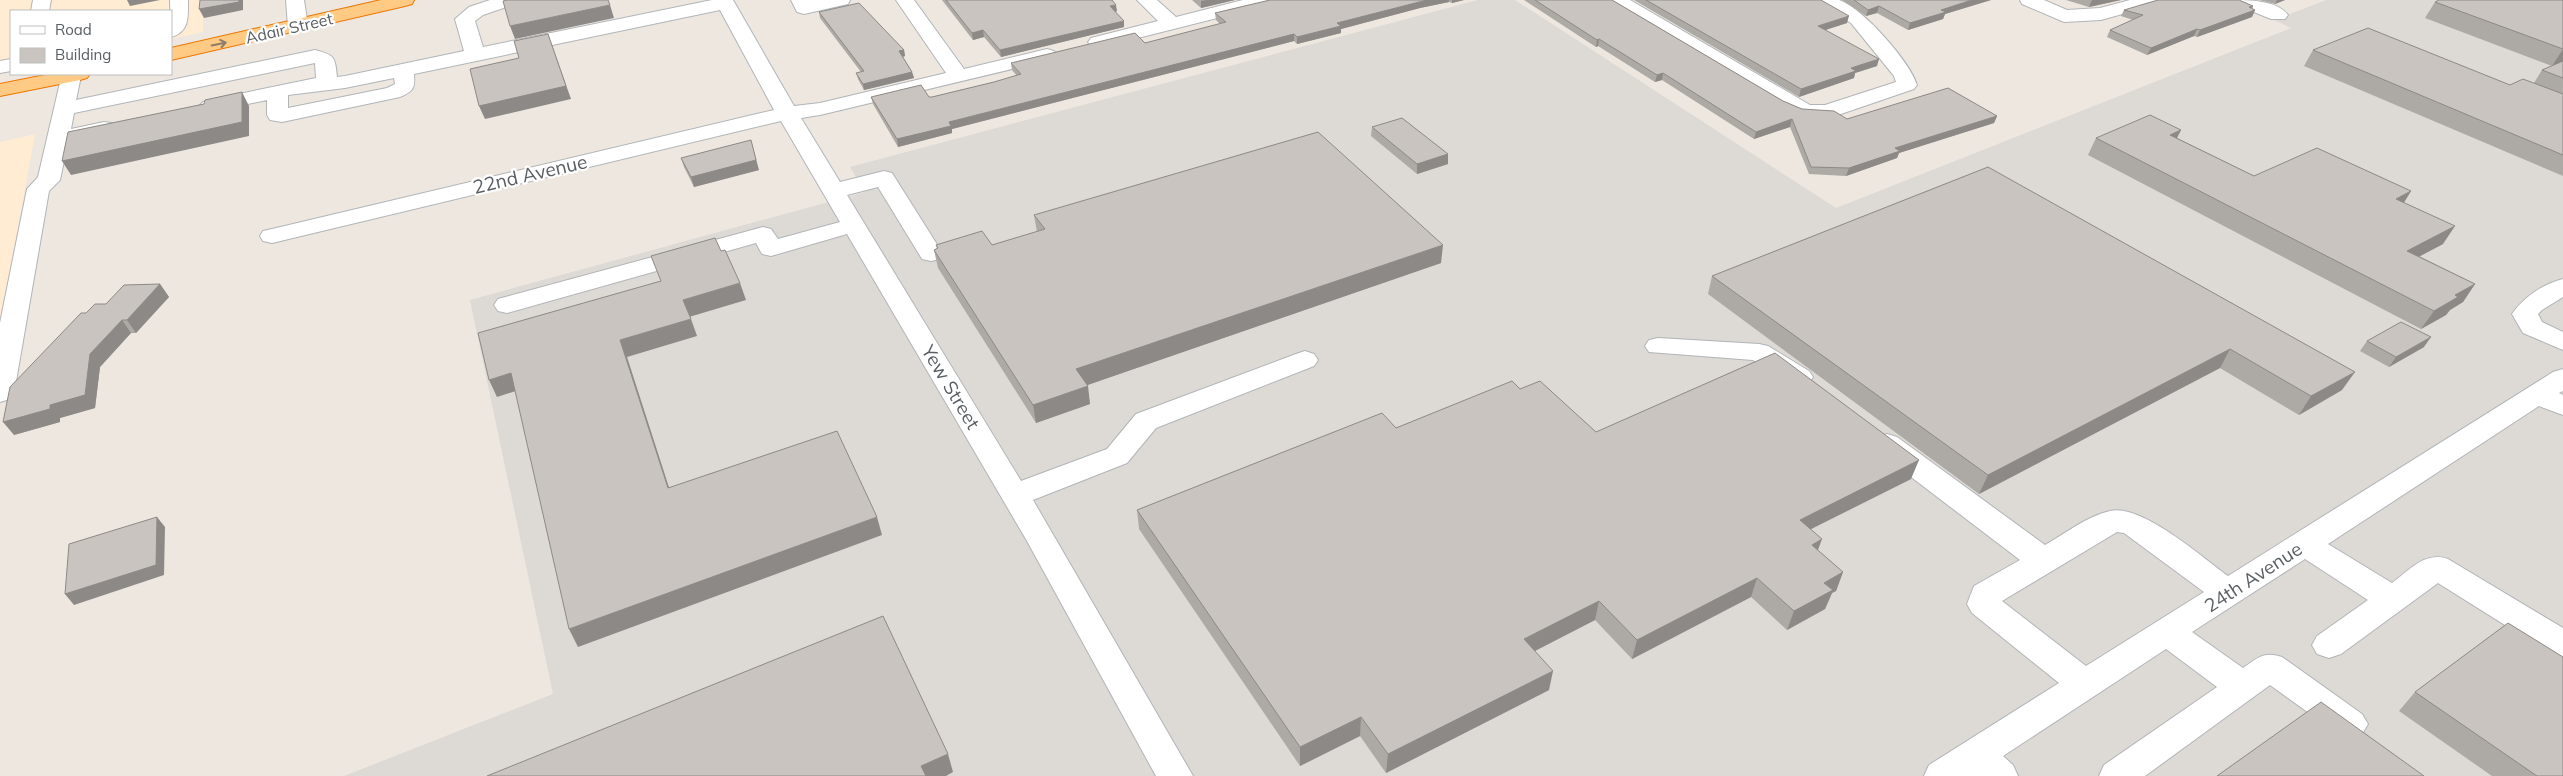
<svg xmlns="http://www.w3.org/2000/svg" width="2563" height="776" viewBox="0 0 2563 776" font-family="Mulish,sans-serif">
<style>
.commercial{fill:#ffecd2}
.industrial{fill:#ddd9d5}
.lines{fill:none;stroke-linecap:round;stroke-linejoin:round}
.minor-casing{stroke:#b1b5b8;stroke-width:2}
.highway-casing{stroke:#ec7700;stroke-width:2}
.minor{fill:#fff;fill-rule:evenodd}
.highway{fill:#ffca84;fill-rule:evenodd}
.wall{fill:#ada9a4}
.shaded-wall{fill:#8d8986}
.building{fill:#c9c4bf;stroke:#8d8986}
.oneway{stroke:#8b7e6c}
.labels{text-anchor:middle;stroke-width:4.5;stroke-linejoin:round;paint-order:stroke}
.far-street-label{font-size:16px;fill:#595e62;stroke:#fff}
.street-label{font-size:19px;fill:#595e62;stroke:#fff}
</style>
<rect width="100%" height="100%" fill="#ede7e0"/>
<g class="commercial">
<polygon points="0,0 204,0 203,32 171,39 171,11 11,11 11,72 0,74"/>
<polygon points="35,134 14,250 0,323 0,142"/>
</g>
<polygon class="industrial" points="1478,0 1515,0 1836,208 2291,28 2274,20 2326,0 2563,0 2563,776 344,776 553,694 470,300 865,192 850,167"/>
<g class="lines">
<defs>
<g id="minor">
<polygon points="33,0 51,0 49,11 31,11"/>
<path d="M170 0H188C188 16 190 32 171 37Z"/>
<polygon points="286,0 304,0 308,26 305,30 291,30 288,26"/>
<path d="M490 0H517L515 4 483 15 475 21 483 47 712 0H733L794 106 820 103 946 73 896 0H914L964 69 1047 49 1054 51 1057 55 1054 59 820 115 801 118 840 182 884 171 892 173 943 254 940 259 931 261 922 259 878 187 847 195 1021 481 1107 449 1136 414 1296 354 1305 351 1314 354 1318 360 1314 366 1156 428 1127 463 1033 500 1193 776H1156L1027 541 847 234 771 256 762 254 756 243 507 313 498 311 494 305 498 299 763 227 771 229 778 239 840 222 781 121 272 243 263 241 260 236 263 231 272 229 774 110 720 10 414 74C415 88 414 91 400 97L282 122 270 120 267 115V100L210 112 203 110 199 106 203 102 210 100 316 78 315 63 74 113 71 129 104 122 112 123 115 128 112 133 68 142 60 180 49 191 14 393 10 399 0 402V323L27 189 38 177 62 74H80L81 76 76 100 315 50C335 55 335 57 337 77L345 76 464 51 455 19 469 7ZM394 78 395 84 387 88 288 108V95L345 88Z"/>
<polygon points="791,0 850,0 848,4 804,14 797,12"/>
<polygon points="1137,0 1157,0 1176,17 1243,0 1275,0 1273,4 1098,48 1091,46 1088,42 1091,38 1158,21"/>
<path d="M1608 0H1630L1810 105H1825L1896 82 1894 76 1851 23 1818 4 1816 0C1823 0 1833 0 1839 0 1863 8 1910 62 1917 85L1914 89 1835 116C1815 120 1799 115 1782 107L1610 4Z"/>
<polygon points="2020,0 2044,0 2067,10 2100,8 2130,0 2160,0 2158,4 2101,20 2064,22 2022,4"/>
<path d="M2232 0C2248 0 2277 0 2288 15L2285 19H2271L2234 4Z"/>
<polygon points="11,59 11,71 0,73 0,61"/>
<path d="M2563 279V297L2542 310 2538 314 2542 322 2563 332V350L2523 333 2512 314C2524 297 2543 284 2563 279Z"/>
<polygon points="1658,338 1759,344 1768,346 1809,371 1813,377 1809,383 1799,386 1789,383 1753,360 1649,352 1645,346 1649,340"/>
<path d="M2563 369V391L2559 393 2563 395V415L2539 406 2328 544 2392 583C2410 570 2425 551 2448 559L2563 628V658L2551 654 2438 583 2341 654 2329 658 2317 654 2312 645 2317 636 2368 600 2305 559 2192 632 2243 668C2258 658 2263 651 2282 657L2362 714 2368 724 2362 734 2350 739 2338 734 2270 685 2145 776H2099L2104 765 2217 687 2166 649 2003 756 2013 765 2018 776H1924L1929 765 2059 683 1972 613 1967 604 1974 586 2020 560 1877 451 1873 444 1877 437 1887 434 1897 437 2045 545C2065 534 2087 516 2110 511 2141 503 2203 558 2228 576L2553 372ZM2117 532 2124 533 2204 592 2086 666 2002 601Z"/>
</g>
<g id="highway">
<polygon points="381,0 414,0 412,4 405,6 171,60 171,48"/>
<polygon points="50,74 90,74 87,78 80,80 0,96 0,84"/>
</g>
</defs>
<use href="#minor" class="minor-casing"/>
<use href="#highway" class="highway-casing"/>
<use href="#minor" class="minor"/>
<use href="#highway" class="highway"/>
</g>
<g class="wall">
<polygon points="942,0 1112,0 1117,11 1115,12 1124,27 1001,57 984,37 973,40"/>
<polygon points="1192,0 1235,0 1201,8"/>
<polygon points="1270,0 1464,0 1452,3 1449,2 1420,8 1341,29 1341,33 1297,44 1294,41 952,129 952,133 898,147 873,104 871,97 932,97 994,82 1017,76 1012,70 1011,63 1145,43 1220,24 1216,20 1215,13"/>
<polygon points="1524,0 1612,0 1783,101 1802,109 1847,119 1997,116 1994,123 1899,153 1897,158 1846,176 1809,174 1790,127 1754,139 1662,80 1655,82 1598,46 1596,47"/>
<polygon points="1634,0 1821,0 1847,23 1825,30 1877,66 1855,73 1854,78 1799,97"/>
<polygon points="1842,0 1991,0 1945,14 1943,19 1908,30 1877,13 1866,16"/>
<polygon points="2066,0 2121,0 2089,7"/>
<polygon points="2259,0 2285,0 2275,4"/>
<polygon points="2563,0 2563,176 2304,66 2313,50 2510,85 2534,83 2542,70 2552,66 2425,18 2435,2"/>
<polygon points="2253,6 2252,9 2255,10 2252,17 2197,37 2194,36 2147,55 2107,37 2110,30 2133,20 2121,16 2124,10"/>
<polygon points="819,12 904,50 905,56 903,57 912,72 914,78 864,90 858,79 856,73 861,72 820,18"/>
<polygon points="1372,127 1448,154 1448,164 1417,174 1371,136"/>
<polygon points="2181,130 2177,138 2254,176 2411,191 2404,202 2443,244 2419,256 2475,284 2463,302 2450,310 2446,315 2421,329 2088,155 2096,138"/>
<polygon points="681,158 759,170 694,187 684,167"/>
<polygon points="1988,167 2342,390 2299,415 2220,368 1979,494 1708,294 1712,276"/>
<polygon points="1034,215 1441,263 1087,385 1090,404 1036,423 938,268 934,250 937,249 936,245 992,245 1037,232"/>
<polygon points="160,284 169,297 136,333 131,333 100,367 95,408 60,418 60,422 14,435 86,313 106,304"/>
<polygon points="2367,341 2424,347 2389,367 2360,351"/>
<polygon points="1520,389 1596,432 1911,479 1811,529 1818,551 1843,572 1836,591 1832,593 1825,609 1787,630 1751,597 1632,659 1595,620 1535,651 1549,690 1386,773 1360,736 1300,766 1139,529 1137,510"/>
<polygon points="2415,692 2563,776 2492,776 2399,711"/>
</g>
<g class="shaded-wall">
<polygon points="127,0 160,0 130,6"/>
<polygon points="239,0 243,0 243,10 204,18 199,9"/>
<polygon points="1207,0 1235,0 1201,8 1201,1"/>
<polygon points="1427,0 1449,0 1449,2 1420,8 1341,29 1341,33 1297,44 1297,37 1337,23"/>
<polygon points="1452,0 1464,0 1452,3"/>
<polygon points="1972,0 1991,0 1945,14 1943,19 1908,30 1910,23 1941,10"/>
<polygon points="2092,0 2121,0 2089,7"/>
<polygon points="2277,0 2285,0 2275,4"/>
<polygon points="610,5 614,18 515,39 510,26"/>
<polygon points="1116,5 1117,11 1110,13 1110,6"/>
<polygon points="1879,6 1877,13 1866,16 1868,10"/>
<polygon points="2253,6 2250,12 2255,10 2252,17 2197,37 2200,30"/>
<polygon points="1849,16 1847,23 1816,33 1818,26"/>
<polygon points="1124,21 1124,27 1001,57 1000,50"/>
<polygon points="2197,29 2194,36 2147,55 2151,48"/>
<polygon points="983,30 984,37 973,40 972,33"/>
<polygon points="548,34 571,99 485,119 479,106"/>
<polygon points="1294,34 1294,41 952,129 952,133 898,147 897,139 949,122"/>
<polygon points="1599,39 1598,46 1596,47 1597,40"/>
<polygon points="2563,49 2563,61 2552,66"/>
<polygon points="904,50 905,56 901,57 899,51"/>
<polygon points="1879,59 1877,66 1855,73 1854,78 1799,97 1801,89 1851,68"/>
<polygon points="912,72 914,78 864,90 863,84"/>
<polygon points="1663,73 1662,80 1655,82 1657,75"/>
<polygon points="242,92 249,106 249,136 71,175 62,161"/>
<polygon points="1997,116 1994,123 1899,153 1897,158 1846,176 1849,168 1895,148"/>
<polygon points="1792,119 1790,127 1754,139 1756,132"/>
<polygon points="2181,130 2172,147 2170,135"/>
<polygon points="751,140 759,170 694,187 691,177"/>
<polygon points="1448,154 1448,164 1417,174 1417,164"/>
<polygon points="2411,191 2400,209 2396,199"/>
<polygon points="2455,226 2443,244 2396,269 2407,251"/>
<polygon points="1443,245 1441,263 1079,388 1076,369"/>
<polygon points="740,283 746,300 689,317 683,300"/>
<polygon points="160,284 169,297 136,333 127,320"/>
<polygon points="2475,284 2463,302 2450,310 2446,315 2421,329 2434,311 2455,295"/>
<polygon points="691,319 697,336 627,357 675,506 668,488 620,340"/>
<polygon points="122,320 131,333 100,367 95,408 60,418 60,422 14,435 3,422 50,405 90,354"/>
<polygon points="2431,337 2424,347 2389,367 2396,357"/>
<polygon points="2230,349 2220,368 1979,494 1988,475"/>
<polygon points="2355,372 2342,390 2299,415 2311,396"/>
<polygon points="511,373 519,390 497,397 489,380"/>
<polygon points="1088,386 1090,404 1036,423 1033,405"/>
<polygon points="1919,460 1911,479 1793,538 1800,520"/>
<polygon points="157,517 165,527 164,575 74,605 65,594"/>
<polygon points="877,517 882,535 578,647 569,629"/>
<polygon points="1822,539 1815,558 1812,545"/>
<polygon points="1843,572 1836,591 1832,593 1825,609 1787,630 1794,611 1824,583"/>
<polygon points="1757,578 1751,597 1632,659 1637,640"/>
<polygon points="1599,601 1595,620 1521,658 1524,639"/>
<polygon points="1553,671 1549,690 1386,773 1388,754"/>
<polygon points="1361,717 1360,736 1300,766 1300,747"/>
<polygon points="948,754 953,772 946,776 924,776 921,766"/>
</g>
<g class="building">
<polygon points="200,0 239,0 239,2 199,9"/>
<polygon points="507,0 608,0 610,5 510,26 503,1"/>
<polygon points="946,0 1112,0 1116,5 1110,6 1124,21 1000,50 983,30 972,33"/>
<polygon points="1270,0 1427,0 1337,23 1341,26 1297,37 1294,34 949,122 951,126 897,139 871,97 921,85 929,97 932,97 994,82 1021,74 1011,63 1135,33 1145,43 1226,22 1215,13"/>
<polygon points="1535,0 1612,0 1783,101 1802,109 1834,111 1847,119 1948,88 1997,116 1895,148 1900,151 1849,168 1811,167 1792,119 1756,132 1663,73 1657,75 1599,39 1597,40"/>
<polygon points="1646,0 1821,0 1849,16 1818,26 1879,59 1851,68 1856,71 1801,89"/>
<polygon points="1854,0 1972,0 1941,10 1946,12 1910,23 1879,6 1868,10"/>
<polygon points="2158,0 2239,0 2253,6 2249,7 2255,10 2200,30 2197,29 2151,48 2110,30 2143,15 2124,10"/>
<polygon points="2439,0 2563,0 2563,49 2435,2"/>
<polygon points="859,3 904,50 899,51 912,72 863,84 856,73 864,71 819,12"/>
<polygon points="2368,28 2510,85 2523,79 2563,94 2563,155 2313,50"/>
<polygon points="548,34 566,86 479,106 470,69 519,58 514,41"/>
<polygon points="2563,61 2563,78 2542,70"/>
<polygon points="242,92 242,122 62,161 68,132 204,104 205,100"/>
<polygon points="2150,115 2181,130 2170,135 2254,176 2317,148 2411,191 2396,199 2455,226 2407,251 2475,284 2455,295 2458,297 2434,311 2096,138"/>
<polygon points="1402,118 1448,154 1417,164 1372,127"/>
<polygon points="1318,132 1443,245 1076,369 1088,386 1033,405 934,250 938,248 936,245 982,231 992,245 1045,229 1034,215"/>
<polygon points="751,140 756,160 691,177 681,158"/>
<polygon points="1988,167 2355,372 2311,396 2230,349 1988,475 1712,276"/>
<polygon points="715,238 721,251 725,250 740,283 683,300 691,319 620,340 668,488 837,431 877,517 569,629 511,373 489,380 478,333 661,281 651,256"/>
<polygon points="160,284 127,320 122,320 90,354 85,395 50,405 50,409 3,422 10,387 81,313 86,313 95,304 106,304 124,285"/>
<polygon points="2401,322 2431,337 2396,357 2367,341"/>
<polygon points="1775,353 1919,460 1800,520 1822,539 1812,545 1843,572 1824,583 1833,590 1794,611 1757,578 1637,640 1599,601 1524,639 1553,671 1388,754 1361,717 1300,747 1137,510 1382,413 1396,428 1512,381 1520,389 1540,381 1596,432"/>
<polygon points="157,517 156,565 65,594 69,544"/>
<polygon points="883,616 948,754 921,766 926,776 487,776"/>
<polygon points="2508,623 2563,657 2563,776 2537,776 2415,692"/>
<polygon points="2321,702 2424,776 2217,776"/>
</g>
<defs><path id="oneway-shaft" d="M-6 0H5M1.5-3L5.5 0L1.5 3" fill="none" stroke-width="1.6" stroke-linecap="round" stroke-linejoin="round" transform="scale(1.25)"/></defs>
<use class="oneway" href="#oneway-shaft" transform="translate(219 44) rotate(-12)"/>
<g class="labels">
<g class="far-street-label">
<text transform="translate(289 28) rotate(-13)" y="6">Adair Street</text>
</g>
<g class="street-label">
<text transform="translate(530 174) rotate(-13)" y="7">22nd Avenue</text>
<text transform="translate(951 387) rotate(59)" y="7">Yew Street</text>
<text transform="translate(2253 577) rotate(-33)" y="7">24th Avenue</text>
</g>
</g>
<rect x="10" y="10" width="162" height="65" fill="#ffffff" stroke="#bdbfc0"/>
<rect x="20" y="26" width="25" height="8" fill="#ffffff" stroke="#bdbfc0"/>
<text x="55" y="35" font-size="15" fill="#595e62">Road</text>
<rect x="20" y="48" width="25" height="15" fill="#c9c4bf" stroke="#bdbfc0"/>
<text x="55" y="60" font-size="15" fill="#595e62">Building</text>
</svg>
